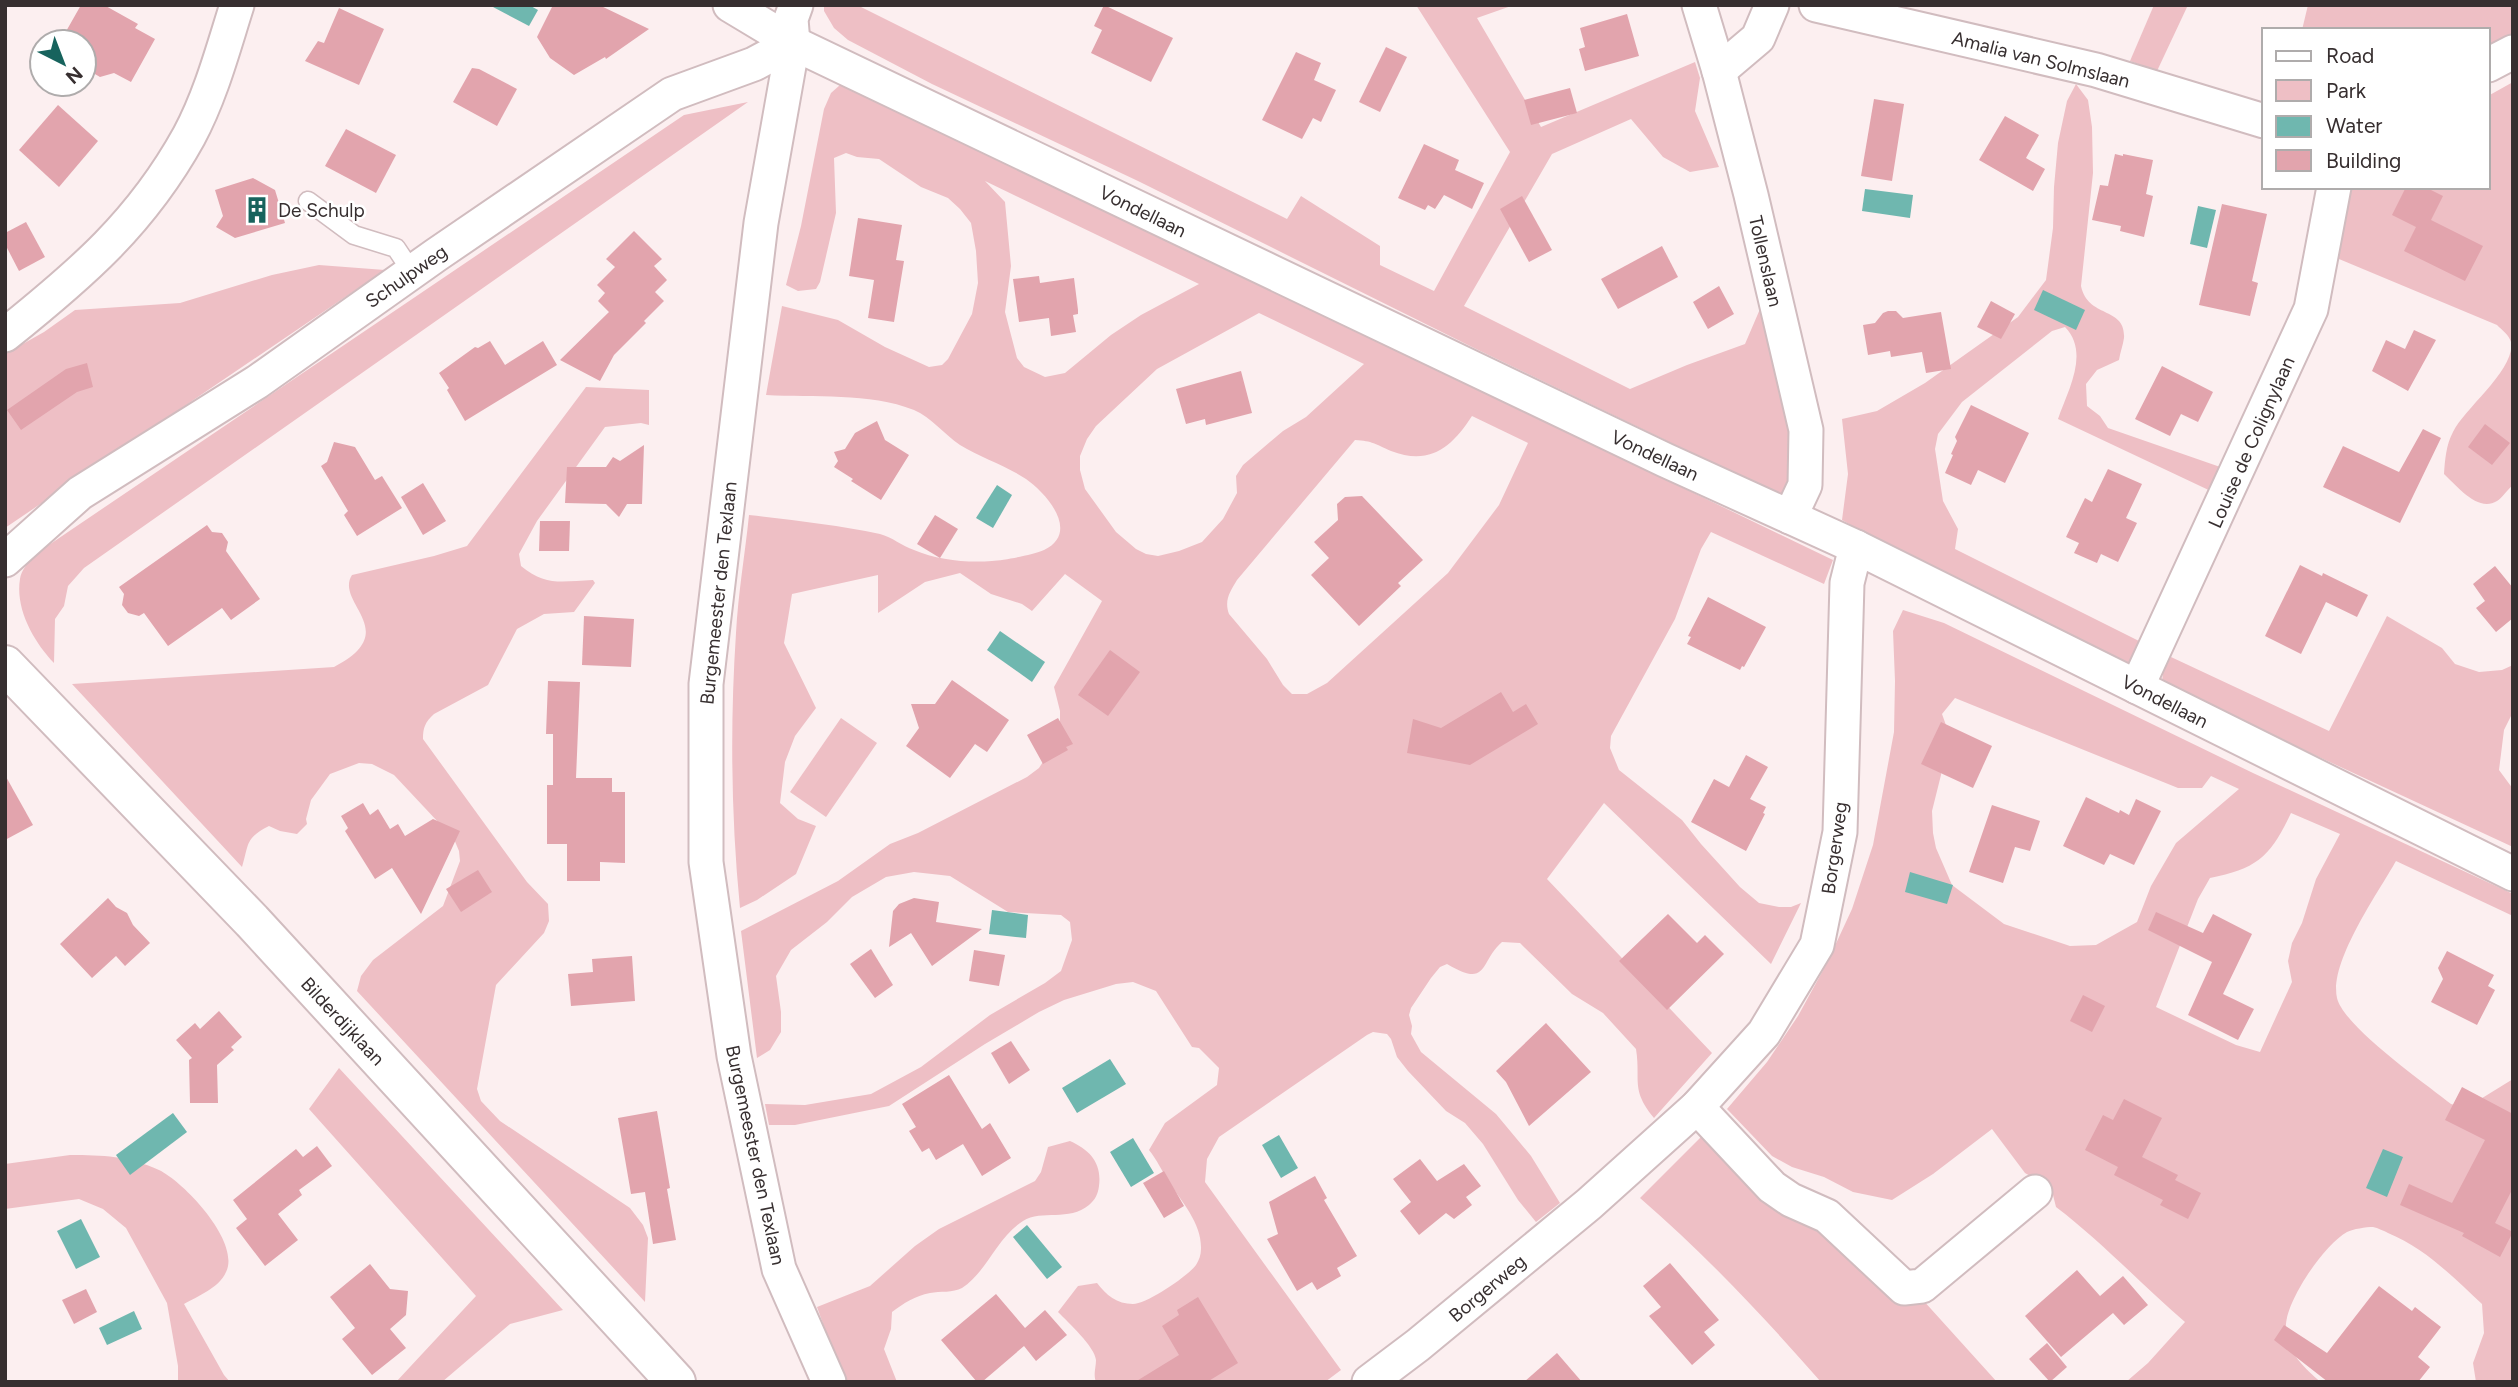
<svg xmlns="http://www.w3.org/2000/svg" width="2518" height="1387" viewBox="0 0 2518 1387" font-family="Figtree,sans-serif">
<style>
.green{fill:#eebfc5;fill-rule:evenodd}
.water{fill:#6fb7af}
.building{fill:#e2a4ad}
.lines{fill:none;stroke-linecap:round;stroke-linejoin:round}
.service-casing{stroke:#d1bcbf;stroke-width:21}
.minor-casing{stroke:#d1bcbf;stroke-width:37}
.tertiary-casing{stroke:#d1bcbf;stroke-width:42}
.service{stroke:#fff;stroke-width:18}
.minor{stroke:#fff;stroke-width:33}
.tertiary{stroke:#fff;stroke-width:38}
.labels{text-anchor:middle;stroke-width:5;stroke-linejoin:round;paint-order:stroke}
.street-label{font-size:19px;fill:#372f30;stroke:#fff}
.poi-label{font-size:19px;fill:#372f30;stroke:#fff;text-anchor:start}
</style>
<rect width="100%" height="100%" fill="#fceff0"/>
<g class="green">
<polygon points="824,5 857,5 1287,219 1301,196 1380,246 1380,265 1434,291 1510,152 1416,5 1514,5 1477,18 1541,127 1695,62 1700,78 1695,111 1719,167 1690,172 1663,157 1631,119 1552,154 1464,306 1630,389 1687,365 1745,344 1778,267 1818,453 1787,499 1474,348 1138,181 932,84 848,40 834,28 824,11"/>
<polygon points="2154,5 2188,5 2157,71 2130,61"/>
<polygon points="2308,5 2513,5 2513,42 2488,56 2488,30 2302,30"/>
<path d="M2513 82V485C2507 490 2502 498 2497 501 2478 513 2457 486 2444 474 2445 460 2446 445 2453 432 2464 409 2516 369 2511 342 2509 335 2502 330 2497 325L2339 259 2340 235 2348 187H2488V96Z"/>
<path d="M2076 84 2088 100 2092 127 2093 173 2081 286C2088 319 2126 306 2124 338 2123 345 2120 353 2119 360L2097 370 2086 384 2087 406 2100 416 2108 428 2226 469 2215 493 2058 419C2068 390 2090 353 2065 327L2052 331 1962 402 1938 434 1935 449 1943 501 1958 529 1955 549 2143 643 2131 668 1965 590 1842 520 1848 474 1842 419 1877 411 1925 383 2018 317 2046 280 2053 228 2054 187 2058 143 2067 101Z"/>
<path d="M840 85H847L1215 259 1353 329 1833 560 1824 584 1711 532 1701 549 1675 619 1611 736 1610 748 1619 770 1682 820 1701 844 1740 887 1759 903 1779 907H1791L1801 903 1771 964 1604 803 1547 879 1712 1053 1654 1118C1630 1089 1641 1080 1636 1049L1603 1013 1572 994 1520 943 1502 942C1479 962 1489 989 1447 964L1440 967 1431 978 1411 1008 1409 1015 1412 1026 1411 1034 1421 1052 1496 1114 1531 1156 1560 1203 1536 1222 1518 1200 1483 1144 1465 1123 1446 1111 1408 1071 1397 1057 1391 1039 1387 1034 1373 1032 1367 1035 1219 1137 1207 1159 1205 1182 1341 1370 1325 1382H1096C1093 1374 1096 1368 1096 1360 1095 1347 1068 1322 1058 1312L1078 1286 1097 1283C1106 1295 1117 1304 1133 1304 1147 1304 1188 1276 1196 1265 1199 1260 1201 1255 1201 1249 1202 1224 1182 1202 1169 1182 1162 1171 1157 1160 1149 1150L1165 1123 1217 1085 1219 1068 1199 1048 1192 1047 1156 991 1133 982 1116 984 1064 1000 1039 1012 985 1044 889 1106 795 1125H769L765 1104 805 1105 871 1094 921 1067 990 1015 1045 983 1061 971 1072 940 1070 922 1061 915 1008 912 950 876 914 872 886 877 852 897 827 922 791 950 776 976 781 1012V1032L770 1050 757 1058 741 931 838 881 890 844 918 833 1027 777 1039 768 1050 751 1060 726V711L1054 687 1102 601 1065 574 1032 611 1022 604 991 594 960 573 925 582 878 613V575L792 594 784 643 816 708 795 736 785 762 780 803 798 819 816 826 796 874 757 900 740 908C731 817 730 724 736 633 738 594 745 554 749 515 793 520 837 525 880 534 892 537 902 546 914 550 937 560 967 563 992 561 1005 560 1033 555 1044 550 1081 532 1046 493 1026 479 1005 465 981 458 960 445 944 434 932 418 914 410 869 392 814 398 766 395L782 306 838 320 885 347 929 367 942 365 948 359 972 314 978 283 976 251 971 223 960 209 948 198 921 187 879 159 857 157 846 153 834 158 836 213 820 282 816 289 798 291 786 285 801 226 824 109 831 93ZM985 181 1199 284 1141 315 1111 335 1065 373 1045 377 1024 367 1017 358 1005 312 1011 266 1005 202ZM1259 313 1364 364 1306 417 1283 431 1243 465 1236 476 1237 493 1223 519 1202 542 1179 551 1158 556 1146 554 1136 549 1116 532 1085 489 1080 470V456L1087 439 1096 426 1157 369ZM1472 416 1528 443 1499 505 1448 573 1327 683 1307 694H1292L1283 685 1267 659 1229 614C1224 600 1230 592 1237 580L1355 440C1373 441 1375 444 1391 451 1430 466 1452 447 1472 416Z"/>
<path d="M748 102 84 568 68 586 64 606 55 619 54 663C34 642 15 609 20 579 21 570 29 562 34 555L684 115Z"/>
<polygon points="319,265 385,270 5,528 5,354 44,332 75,310 180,303 272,275"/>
<path d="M586 387 649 390V425L641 423 605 427 537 521 519 554 521 566C546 587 563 581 593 580L595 583 574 612 544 614 517 629 488 685 434 714C425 722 423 728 423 739L527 882 548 904 549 921 544 933 496 985 477 1089 481 1101 500 1121 630 1208 643 1225 648 1238 645 1302 357 991 361 976 373 960 443 906 460 861 459 851 454 839 394 775 372 764 359 763 330 774 311 800 306 819 307 824 297 834 280 831 269 826C245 838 249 844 242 867L72 684 334 667C404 631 334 603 352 575L434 556 467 546Z"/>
<path d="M1903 610 1944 623 2253 773 2513 894V916L2396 861C2378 893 2329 962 2337 998 2344 1027 2426 1084 2451 1104L2466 1108 2513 1079V1382H2476L2473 1363 2484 1333 2482 1304C2453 1277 2425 1248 2388 1233 2384 1231 2378 1228 2373 1227 2366 1227 2353 1229 2347 1232 2324 1245 2288 1298 2286 1324 2284 1349 2304 1368 2321 1382H2126L2148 1363 2185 1322C2141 1284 2102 1242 2056 1207L2053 1195 2046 1185 2025 1173 1992 1129 1933 1174 1892 1200 1853 1192 1824 1177 1792 1167 1772 1156 1727 1109 1767 1062 1798 1016 1827 963 1852 909 1873 845 1894 732 1895 681 1893 631ZM1955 698 2178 788H2202L2211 776 2239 789 2176 843 2151 886 2137 922 2096 945 2070 946 2004 924 1952 885 1936 848 1933 833 1932 811 1941 775 1947 728 1942 714ZM2291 813 2340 834 2316 879 2302 923 2292 943 2288 961 2292 982 2260 1052 2236 1045 2156 1007 2198 899 2210 878C2257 869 2271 856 2291 813Z"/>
<polygon points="2387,616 2442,648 2455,664 2479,672 2502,670 2513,665 2513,712 2504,730 2499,770 2513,789 2513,847 2168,687 2162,682 2163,672 2171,657 2329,731"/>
<polygon points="841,718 877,743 826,817 790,792"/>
<polygon points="339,1068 563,1310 510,1324 442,1382 396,1382 476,1296 309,1109"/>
<path d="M1713 1125 1922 1299 1997 1382H1821C1764 1317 1705 1254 1640 1198Z"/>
<path d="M1070 1141C1090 1150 1102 1163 1099 1186 1098 1194 1095 1200 1089 1205 1069 1222 1042 1209 1023 1221 997 1237 987 1272 962 1288 953 1293 940 1291 930 1293 915 1296 904 1303 892 1312L891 1329 884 1349 897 1382H844L817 1307 870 1286 915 1246 939 1229 1035 1181 1041 1172 1048 1147Z"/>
<path d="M70 1155C103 1155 128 1156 159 1170 184 1182 241 1242 226 1272 219 1288 198 1296 184 1304L224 1375 230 1382H178V1366L167 1303 126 1228 103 1209 79 1199 5 1209V1164Z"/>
</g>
<g class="water">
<polygon points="494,5 529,5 538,10 529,26 493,7"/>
<polygon points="1865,189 1913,195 1910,218 1862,211"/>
<polygon points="2198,206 2216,210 2207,248 2190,244"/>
<polygon points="2043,290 2085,310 2076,330 2034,310"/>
<polygon points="997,485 1012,495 993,528 976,518"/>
<polygon points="1000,631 1045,662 1032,682 987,650"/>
<polygon points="1910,872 1953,885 1947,904 1905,892"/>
<polygon points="992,910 1028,915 1026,938 989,934"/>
<polygon points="1110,1059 1126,1084 1077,1113 1062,1088"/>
<polygon points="173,1113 187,1132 130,1175 116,1155"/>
<polygon points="1279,1135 1298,1168 1281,1178 1262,1145"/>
<polygon points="1133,1138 1154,1173 1131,1187 1110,1152"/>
<polygon points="2383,1149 2403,1157 2387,1197 2366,1188"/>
<polygon points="81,1219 100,1257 76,1269 57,1231"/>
<polygon points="1027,1225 1062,1267 1047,1279 1013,1237"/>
<polygon points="134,1311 142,1329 107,1345 99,1328"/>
</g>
<g class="building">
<polygon points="81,5 104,5 138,24 135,28 155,39 131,82 114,73 100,77 88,70 84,57 84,42 60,42"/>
<polygon points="553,5 599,5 649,29 606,59 605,57 574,75 550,58 537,37"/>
<polygon points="1104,5 1173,38 1151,82 1091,53 1102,30 1094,26"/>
<polygon points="339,8 384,29 359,85 305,61 318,41 324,43"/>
<polygon points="1627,14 1639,56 1585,71 1579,49 1585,47 1580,28"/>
<polygon points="1386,47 1407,57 1380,112 1359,102"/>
<polygon points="1296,52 1321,63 1314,80 1336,90 1321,122 1313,118 1302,139 1262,120"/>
<polygon points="472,68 479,69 517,89 497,126 453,102"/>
<polygon points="1570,88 1577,113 1531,125 1524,100"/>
<polygon points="1874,99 1904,104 1892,181 1861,176"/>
<polygon points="58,105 98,141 59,187 19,150"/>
<polygon points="2005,116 2039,135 2026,158 2045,169 2033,191 1979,160"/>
<polygon points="346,129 396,155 376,193 325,166"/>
<polygon points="1424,144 1459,160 1455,170 1484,183 1472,209 1444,195 1435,209 1428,205 1425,210 1398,198"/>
<polygon points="2115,154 2123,156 2123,154 2153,160 2146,194 2153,196 2144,237 2120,231 2121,226 2092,220 2100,185 2108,186"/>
<polygon points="253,178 275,190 285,223 235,238 216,227 223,216 215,190"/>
<polygon points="2406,187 2425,187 2443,196 2431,220 2483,246 2465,281 2404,251 2416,227 2392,215"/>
<polygon points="1522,196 1552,250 1529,262 1500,209"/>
<polygon points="2222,204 2267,214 2252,281 2258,283 2250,316 2199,305"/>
<polygon points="858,218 902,225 896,260 904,261 894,322 868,318 874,280 849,276"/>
<polygon points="26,222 45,257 19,271 5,244 5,233"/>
<polygon points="634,231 662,259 654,266 667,280 655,292 664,301 644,321 646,323 614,355 600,381 560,360 609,312 598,301 605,293 597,285 615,267 606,259"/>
<polygon points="1662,246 1678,277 1618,309 1601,279"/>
<polygon points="1039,276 1040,283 1074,278 1078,310 1078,314 1073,315 1076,332 1051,336 1049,318 1019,322 1013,279"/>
<polygon points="1719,286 1734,314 1708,329 1693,302"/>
<polygon points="1991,301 2015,314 2001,339 1977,327"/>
<polygon points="1888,311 1896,311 1903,318 1941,312 1951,369 1926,373 1922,352 1891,357 1890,351 1868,355 1863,325 1875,323 1883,313"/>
<polygon points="2414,330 2436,340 2408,391 2372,371 2386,340 2405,349"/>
<polygon points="490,341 505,365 543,341 557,365 465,421 447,390 449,388 439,373 475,347 478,348"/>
<polygon points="87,363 93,387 77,392 21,430 7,410 66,369"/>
<polygon points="2162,366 2213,392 2198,422 2181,414 2170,436 2135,419"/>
<polygon points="1241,371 1252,413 1206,425 1205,419 1186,424 1176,389"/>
<polygon points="1971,405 2029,433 2005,483 1978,470 1971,485 1945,473 1953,455 1951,454 1957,441 1955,437"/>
<polygon points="877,421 885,440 909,455 881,500 851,481 853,479 834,467 838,461 834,452 845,449 855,433"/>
<polygon points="2485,424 2510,443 2492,465 2468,447"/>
<polygon points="2423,429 2441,438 2400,523 2323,487 2343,446 2399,472"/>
<polygon points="334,442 355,447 375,480 382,476 402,508 357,536 344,515 348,511 321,466 327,462"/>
<polygon points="644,445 642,504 627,504 619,517 606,504 565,503 567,467 606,467 613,457 620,461"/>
<polygon points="2108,469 2142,484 2126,518 2137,523 2118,562 2101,554 2097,563 2074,553 2079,543 2066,537 2085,498 2092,502"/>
<polygon points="423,483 446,521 423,535 401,497"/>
<polygon points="1362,496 1423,560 1398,583 1401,586 1359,626 1311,575 1329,558 1314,542 1338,520 1337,504 1345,497"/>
<polygon points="935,515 958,529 940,558 917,544"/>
<polygon points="540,521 570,521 569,551 539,551"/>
<polygon points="207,525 212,532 222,533 228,542 226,551 260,599 231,620 222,608 168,646 144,613 139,616 128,613 122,605 124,594 119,587"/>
<polygon points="2300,565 2322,576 2323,573 2368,595 2357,617 2326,602 2301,654 2265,636"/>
<polygon points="2495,566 2513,588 2513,618 2496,632 2476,608 2485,601 2473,584"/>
<polygon points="1708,597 1766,627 1744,667 1742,666 1740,670 1687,644 1691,637 1688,636"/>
<polygon points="584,616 634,619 631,667 582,665"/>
<polygon points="1110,650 1140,672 1108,716 1078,695"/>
<polygon points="952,680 1009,720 987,752 975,744 950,778 906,746 919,728 911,704 935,704"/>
<polygon points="548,681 580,682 576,778 612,778 612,792 625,792 625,863 600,862 600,881 567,881 567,844 547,844 547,785 553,785 553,734 546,734"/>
<polygon points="1501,692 1513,712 1526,704 1538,724 1470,765 1407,753 1413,719 1441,728"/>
<polygon points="1058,718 1073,744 1066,747 1068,750 1043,764 1027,735"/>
<polygon points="1941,722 1992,746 1973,788 1921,764"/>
<polygon points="1746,755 1768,767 1750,799 1766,807 1763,813 1765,814 1746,851 1691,822 1714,779 1729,787"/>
<polygon points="5,775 33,825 5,840"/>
<polygon points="2086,797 2119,813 2120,810 2129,815 2136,799 2161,811 2134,865 2110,854 2104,865 2063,846"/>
<polygon points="363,803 370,815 378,809 390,829 398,824 405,836 433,819 460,831 421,914 392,868 375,879 345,831 348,828 341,816"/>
<polygon points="1992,805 2040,821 2030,851 2015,847 2003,883 1969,872"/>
<polygon points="478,870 492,892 461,912 446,889"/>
<polygon points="108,898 116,907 127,913 133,925 150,943 125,966 116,956 92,978 60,944"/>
<polygon points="914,898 939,902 936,922 982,929 932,966 911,933 889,947 893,911 899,904"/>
<polygon points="2156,912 2203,933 2213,914 2252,934 2223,994 2254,1009 2238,1040 2188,1015 2212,962 2148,930"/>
<polygon points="1668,914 1697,943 1705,935 1724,954 1667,1010 1619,961"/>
<polygon points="871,949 893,985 875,998 850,964"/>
<polygon points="974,950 1005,955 999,986 969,981"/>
<polygon points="2447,951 2494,975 2488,986 2495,990 2477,1025 2431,1002 2443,979 2438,968"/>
<polygon points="632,956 635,1001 571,1006 568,974 593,972 592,959"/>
<polygon points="2083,995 2105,1006 2092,1032 2070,1021"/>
<polygon points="219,1011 242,1037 231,1047 234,1050 217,1065 218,1103 190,1103 189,1060 192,1058 176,1040 195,1023 200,1029"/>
<polygon points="1546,1023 1591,1072 1529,1126 1506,1082 1496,1071"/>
<polygon points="1011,1041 1030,1070 1009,1084 991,1053"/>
<polygon points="949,1075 982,1129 990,1123 1011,1158 982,1176 963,1144 936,1160 929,1148 922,1152 909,1131 916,1127 902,1104"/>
<polygon points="2462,1087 2513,1114 2513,1188 2495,1223 2513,1232 2500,1257 2462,1236 2464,1233 2400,1205 2409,1184 2452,1203 2485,1140 2445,1120"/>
<polygon points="2124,1099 2162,1118 2142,1157 2178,1175 2175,1180 2201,1193 2188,1219 2160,1205 2163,1200 2114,1175 2118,1167 2085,1150 2103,1115 2113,1120"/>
<polygon points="657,1111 670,1188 667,1189 676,1240 653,1244 645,1192 631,1194 618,1118"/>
<polygon points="317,1146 332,1166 299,1190 302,1195 278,1214 298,1240 265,1266 236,1228 247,1219 233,1200 296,1149 303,1157"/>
<polygon points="1420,1159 1437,1181 1464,1164 1481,1186 1466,1197 1472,1205 1454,1219 1446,1213 1419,1235 1400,1211 1411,1202 1393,1179"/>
<polygon points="1164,1171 1184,1206 1164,1218 1143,1183"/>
<polygon points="1315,1176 1327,1198 1324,1200 1357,1256 1337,1268 1341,1276 1317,1290 1312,1282 1297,1291 1267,1239 1278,1234 1269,1202"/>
<polygon points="1670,1263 1719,1320 1704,1332 1715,1345 1692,1365 1649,1316 1661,1307 1643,1286"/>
<polygon points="370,1264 390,1289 408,1291 406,1315 390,1329 406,1348 372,1375 342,1339 355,1328 330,1297"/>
<polygon points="2077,1270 2100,1296 2123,1276 2148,1305 2124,1325 2113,1313 2061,1357 2025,1316"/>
<polygon points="2379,1286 2412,1311 2415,1307 2441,1327 2418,1357 2430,1367 2418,1382 2328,1382 2274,1340 2284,1325 2327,1353"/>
<polygon points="86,1289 97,1312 74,1324 62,1300"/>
<polygon points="996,1294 1025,1328 1045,1310 1067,1335 1036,1361 1024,1346 982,1382 977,1382 941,1340"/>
<polygon points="1198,1297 1238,1363 1207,1382 1135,1382 1179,1355 1162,1326 1179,1315 1177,1310"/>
<polygon points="2047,1343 2067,1367 2050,1382 2029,1359"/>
<polygon points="1557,1353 1582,1382 1524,1382"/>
</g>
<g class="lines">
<defs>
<polyline id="service" points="308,201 354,235 396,248 412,272"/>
<g id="minor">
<polyline points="730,5 793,43 1665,460 1856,547 2513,874"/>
<polyline points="1699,5 1719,71 1751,195 1806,430 1805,485 1790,517"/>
<polyline points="1816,5 2096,70 2264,121"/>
<polyline points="793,43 761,223 706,684 706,862 734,1056 779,1269 829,1382"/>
<polyline points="2488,65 2513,52"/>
<polyline points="1719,71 1758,38 1772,5"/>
<path d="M5 335C81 274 141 223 189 136 211 95 223 49 237 5"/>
<polyline points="5,560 80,493 257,382 436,255 672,94 754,64 793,43 791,19 796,5"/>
<polyline points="2137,687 2311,309 2334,187"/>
<polyline points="1697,1107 1772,1187 1791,1200 1827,1216 1904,1288 1922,1286 2035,1192"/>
<polyline points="1369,1382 1418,1345 1589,1204 1697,1107 1764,1033 1817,945 1840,832 1847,583 1856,547"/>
</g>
<polyline id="tertiary" points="5,665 252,921 676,1382"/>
</defs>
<use href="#service" class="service-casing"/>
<use href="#minor" class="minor-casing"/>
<use href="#tertiary" class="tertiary-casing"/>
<use href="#service" class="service"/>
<use href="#minor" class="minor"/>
<use href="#tertiary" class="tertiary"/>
</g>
<defs>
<symbol id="building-bare" viewBox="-9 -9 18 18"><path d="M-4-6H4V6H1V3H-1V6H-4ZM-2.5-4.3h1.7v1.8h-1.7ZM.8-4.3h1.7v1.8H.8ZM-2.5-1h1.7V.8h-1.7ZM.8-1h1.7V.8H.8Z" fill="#17635d" stroke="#fff" stroke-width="2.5" paint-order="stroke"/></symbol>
</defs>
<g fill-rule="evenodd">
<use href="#building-bare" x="238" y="191" width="38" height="38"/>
</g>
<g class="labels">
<g class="street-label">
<text transform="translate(2041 59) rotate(14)" y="7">Amalia van Solmslaan</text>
<text transform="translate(1143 211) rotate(26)" y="7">Vondellaan</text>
<text transform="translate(1766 261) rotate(77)" y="7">Tollenslaan</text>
<text transform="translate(406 276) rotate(-35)" y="7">Schulpweg</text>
<text transform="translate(2251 442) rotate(-66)" y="7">Louise de Colignylaan</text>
<text transform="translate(1655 455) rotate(25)" y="7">Vondellaan</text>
<text transform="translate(718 593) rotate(-84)" y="7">Burgemeester den Texlaan</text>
<text transform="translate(2165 701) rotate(27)" y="7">Vondellaan</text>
<text transform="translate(1834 848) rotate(-82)" y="7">Borgerweg</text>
<text transform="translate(343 1021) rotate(47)" y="7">Bilderdijklaan</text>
<text transform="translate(756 1155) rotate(78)" y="7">Burgemeester den Texlaan</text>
<text transform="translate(1487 1288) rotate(-40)" y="7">Borgerweg</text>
</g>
<g class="poi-label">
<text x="278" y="217">De Schulp</text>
</g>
</g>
<rect width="2518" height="1387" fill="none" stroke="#372f30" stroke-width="14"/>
<rect x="2262" y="28" width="228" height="161" fill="#ffffff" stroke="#afacac" stroke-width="2"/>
<rect x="2276" y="51" width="35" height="10" fill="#ffffff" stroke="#afacac" stroke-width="2"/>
<text x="2326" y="63" font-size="21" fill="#372f30">Road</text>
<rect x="2276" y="80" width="35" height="21" fill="#eebfc5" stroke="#afacac" stroke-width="2"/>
<text x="2326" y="98" font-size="21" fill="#372f30">Park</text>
<rect x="2276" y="116" width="35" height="21" fill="#6fb7af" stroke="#afacac" stroke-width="2"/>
<text x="2326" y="133" font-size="21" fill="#372f30">Water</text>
<rect x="2276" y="150" width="35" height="21" fill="#e2a4ad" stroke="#afacac" stroke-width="2"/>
<text x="2326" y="168" font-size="21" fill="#372f30">Building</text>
<g transform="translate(63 63) rotate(138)"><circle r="33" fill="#ffffff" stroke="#afacac" stroke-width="2"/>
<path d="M0-5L12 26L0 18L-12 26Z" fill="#17635d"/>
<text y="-10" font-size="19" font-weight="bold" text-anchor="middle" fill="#372f30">N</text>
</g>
</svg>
